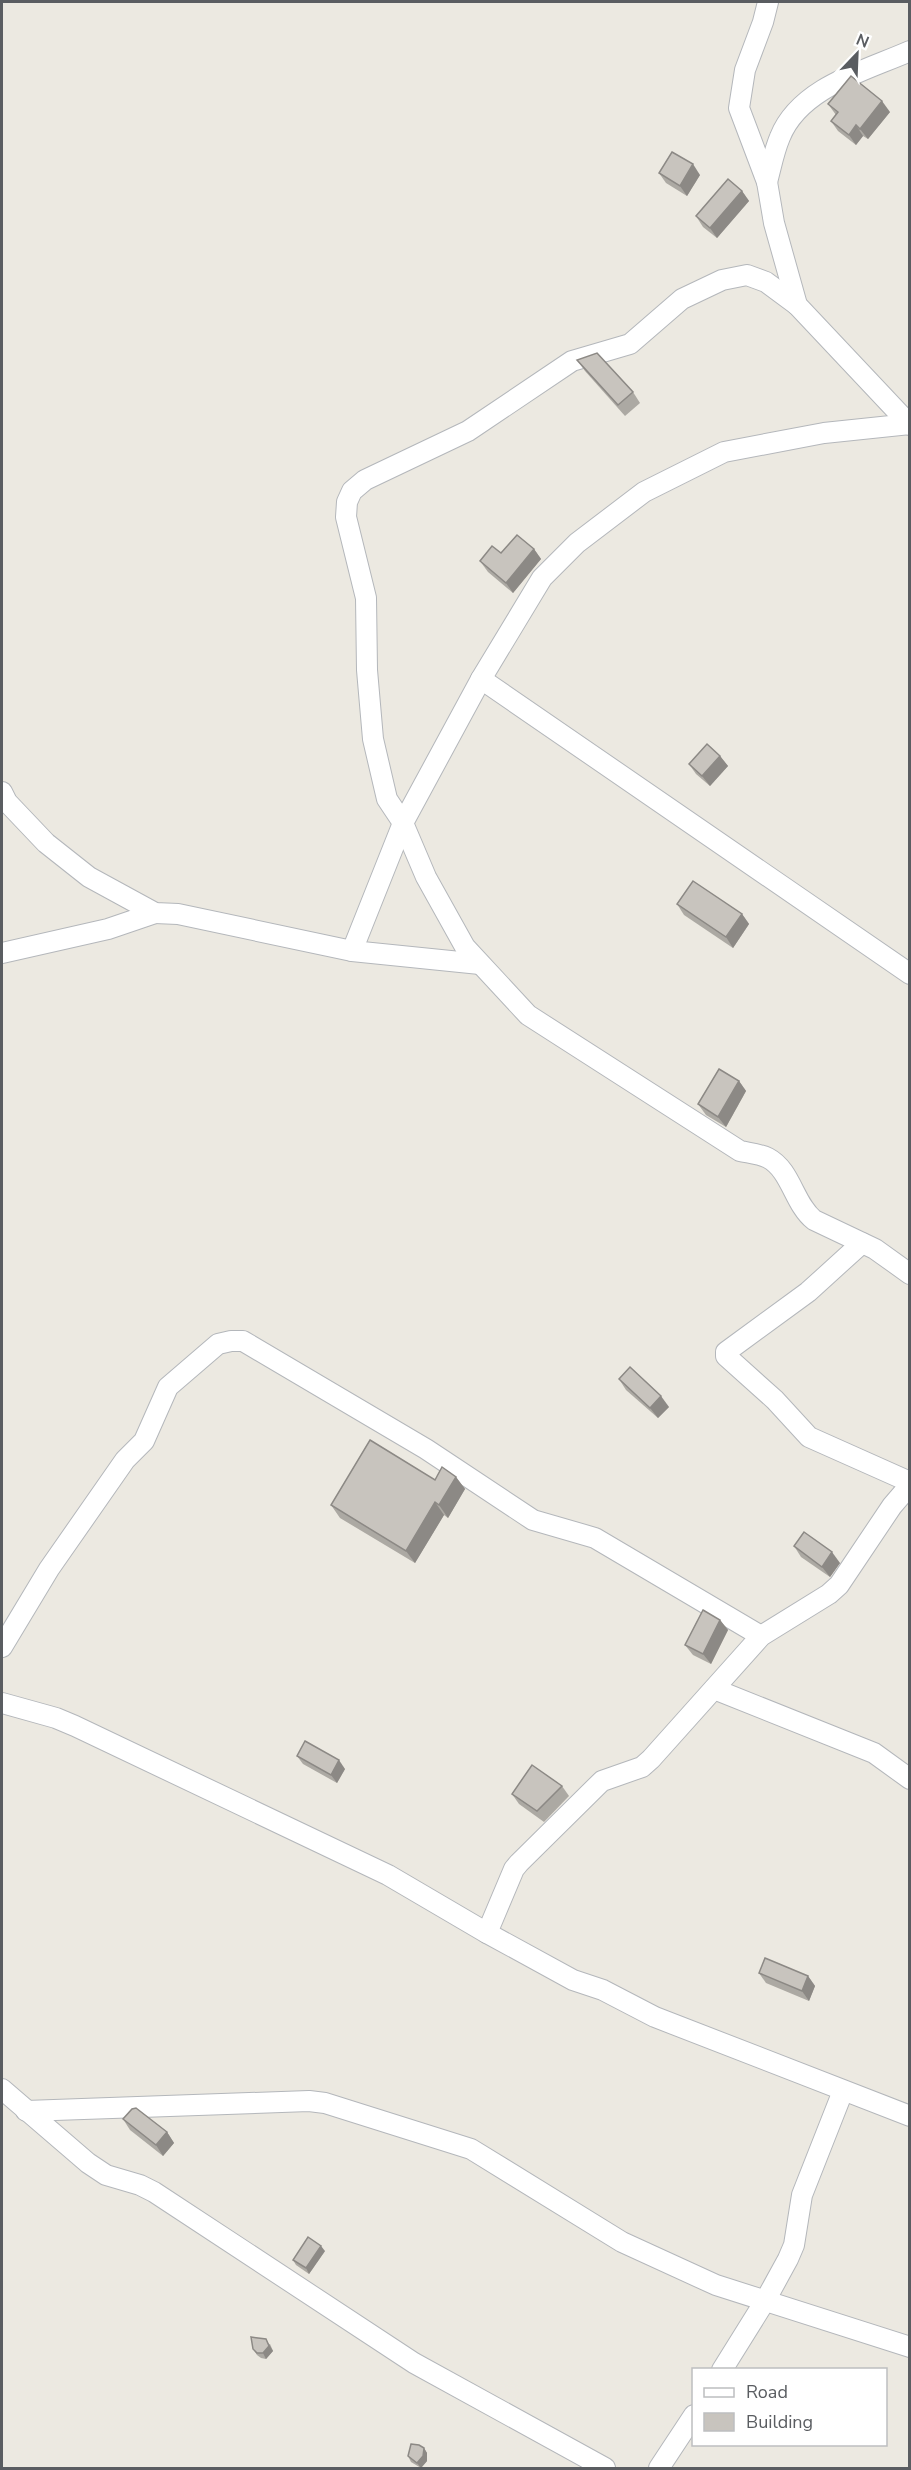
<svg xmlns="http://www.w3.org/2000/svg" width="911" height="2470" viewBox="0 0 911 2470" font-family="'Nunito Sans',sans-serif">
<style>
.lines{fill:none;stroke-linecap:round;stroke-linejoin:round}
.street-casing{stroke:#b4b7bb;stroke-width:22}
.street{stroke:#fff;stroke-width:20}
.wall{fill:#aca9a3}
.shaded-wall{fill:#8c8985}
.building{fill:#c8c4be;stroke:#8c8985;stroke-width:1.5}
</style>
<rect width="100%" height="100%" fill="#ece9e1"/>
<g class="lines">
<defs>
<g id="street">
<polyline points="768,2 763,22 745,70 739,108 767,182 774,223 797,305 910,425"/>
<path d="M767 182C771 167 774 151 780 137 800 87 865 71 910 51"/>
<path d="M797 305 766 282 747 275 722 280 682 299 630 344 572 361 468 431 365 480 352 491 347 502 346 517 366 598 367 670 373 739 387 799 403 823 426 877 465 947 528 1015 740 1151C749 1153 760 1154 768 1158 791 1170 794 1204 814 1220L875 1249 910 1274"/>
<polyline points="481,679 910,974"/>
<polyline points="2,792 7,802 46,843 89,877 155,913 178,914 352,951 480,964"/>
<polyline points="352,951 403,823 481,679 542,578 577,543 644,492 724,452 824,433 910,424"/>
<polyline points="2,953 108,929 155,913"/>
<polyline points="862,1243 808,1292 726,1352 726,1356 775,1400 809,1437 910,1482"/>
<polyline points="2,1647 49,1569 125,1460 144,1441 168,1387 218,1344 231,1341 243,1341 426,1449 533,1520 595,1538 761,1636"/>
<polyline points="714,1689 874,1753 910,1779"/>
<polyline points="2,1703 56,1718 75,1726 388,1875 487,1933 573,1980 603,1990 655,2017 910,2116"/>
<polyline points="487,1933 514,1869 519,1863 602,1781 642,1767 651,1759 761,1636 829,1594 839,1585 892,1506 910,1485"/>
<polyline points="2,2089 88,2163 106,2175 140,2185 154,2192 414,2363 605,2468"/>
<polyline points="26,2111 309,2101 325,2103 471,2149 622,2242 716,2285 910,2347"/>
<polyline points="722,2370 765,2301 788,2259 794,2245 802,2195 843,2091"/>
<polyline points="659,2468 694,2415"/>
</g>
</defs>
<use href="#street" class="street-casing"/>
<use href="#street" class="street"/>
</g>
<g class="wall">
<polygon points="828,104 890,112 868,139 863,136 856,145 838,131 831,121 836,115"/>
<polygon points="659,173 700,175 687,196 666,183"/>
<polygon points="742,191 749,201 717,238 703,227 696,216"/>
<polygon points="577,360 633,392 640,403 625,416 585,371"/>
<polygon points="534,549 541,559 513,593 488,572 480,561"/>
<polygon points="720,756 728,766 710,786 696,774 689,764"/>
<polygon points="677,904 742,914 749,924 733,948 684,915"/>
<polygon points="739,1081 746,1091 726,1127 706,1115 698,1104"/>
<polygon points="619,1379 669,1407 658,1418 626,1390"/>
<polygon points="456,1477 465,1489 448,1518 444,1515 415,1563 340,1518 331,1505 435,1480"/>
<polygon points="794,1546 840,1563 830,1577 801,1557"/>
<polygon points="720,1620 728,1630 711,1664 693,1655 685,1645"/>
<polygon points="297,1756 345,1769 337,1783 303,1764"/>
<polygon points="562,1786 569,1796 544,1822 519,1804 512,1794"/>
<polygon points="759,1973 808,1976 815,1986 809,2001 766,1983"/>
<polygon points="123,2119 167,2132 174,2143 163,2156 130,2130"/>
<polygon points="325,2251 309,2274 296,2265 293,2260"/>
<polygon points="270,2344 273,2351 266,2359 261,2358 257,2355 253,2349"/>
<polygon points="424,2448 427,2453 427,2461 421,2468 411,2462 408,2456"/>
</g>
<g class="shaded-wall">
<polygon points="882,101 890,112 868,139 860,129"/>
<polygon points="856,125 863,136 856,145 849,135"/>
<polygon points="693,164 700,175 687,196 680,186"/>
<polygon points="742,191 749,201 717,238 710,228"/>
<polygon points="534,549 541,559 513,593 506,583"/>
<polygon points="720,756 728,766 710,786 702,776"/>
<polygon points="742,914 749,924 733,948 726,937"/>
<polygon points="739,1081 746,1091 726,1127 718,1117"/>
<polygon points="661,1396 669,1407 658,1418 650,1408"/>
<polygon points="456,1477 465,1489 448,1518 439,1505"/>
<polygon points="435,1502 444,1515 415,1563 406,1551"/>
<polygon points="832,1552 840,1563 830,1577 822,1567"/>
<polygon points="720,1620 728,1630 711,1664 703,1654"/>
<polygon points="339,1760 345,1769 337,1783 331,1775"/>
<polygon points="808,1976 815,1986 809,2001 802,1991"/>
<polygon points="167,2132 174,2143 163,2156 156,2145"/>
<polygon points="321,2246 325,2251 309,2274 306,2268"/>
<polygon points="266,2339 273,2351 266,2359 263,2353"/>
<polygon points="424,2448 427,2453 427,2461 421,2468 417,2463"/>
</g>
<g class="building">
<polygon points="851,76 882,101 860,129 856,125 849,135 831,121 838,112 828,104"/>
<polygon points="672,152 693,164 680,186 659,173"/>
<polygon points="728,179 742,191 710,228 696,216"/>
<polygon points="597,353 633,392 618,405 577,360"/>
<polygon points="517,535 534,549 506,583 480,561 492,546 501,553"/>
<polygon points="707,744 720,756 702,776 689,764"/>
<polygon points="693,881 742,914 726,937 677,904"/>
<polygon points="719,1069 739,1081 718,1117 698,1104"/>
<polygon points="630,1367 661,1396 650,1408 619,1379"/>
<polygon points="370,1440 435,1480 442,1467 456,1477 439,1505 435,1502 406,1551 331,1505"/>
<polygon points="804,1532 832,1552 822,1567 794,1546"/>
<polygon points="703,1610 720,1620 703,1654 685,1645"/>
<polygon points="305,1741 339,1760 331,1775 297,1756"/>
<polygon points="532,1765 562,1786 537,1811 512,1794"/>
<polygon points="765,1958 808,1976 802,1991 759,1973"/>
<polygon points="136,2108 167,2132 156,2145 123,2119 132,2109"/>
<polygon points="308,2237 321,2246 306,2268 293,2260"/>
<polygon points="251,2337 266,2339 269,2346 263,2353 257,2353 253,2349"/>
<polygon points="411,2444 419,2445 424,2448 423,2456 417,2463 408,2456"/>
</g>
<rect width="911" height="2470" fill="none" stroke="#5a5d61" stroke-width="6"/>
<rect x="692" y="2368" width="195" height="78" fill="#ffffff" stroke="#bdbec0" stroke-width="1.5"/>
<rect x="704" y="2388" width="30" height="9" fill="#ffffff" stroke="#bdbec0" stroke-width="1.5"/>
<text x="746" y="2398" font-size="18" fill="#5a5d61">Road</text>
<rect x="704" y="2413" width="30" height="18" fill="#c8c4be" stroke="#bdbec0" stroke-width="1.5"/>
<text x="746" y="2428" font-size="18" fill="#5a5d61">Building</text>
<g transform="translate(857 54) rotate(23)" stroke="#ffffff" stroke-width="4.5" paint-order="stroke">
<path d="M0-4.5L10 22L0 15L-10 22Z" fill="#5a5d61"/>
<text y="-9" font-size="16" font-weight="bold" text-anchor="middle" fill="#5a5d61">N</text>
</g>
</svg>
